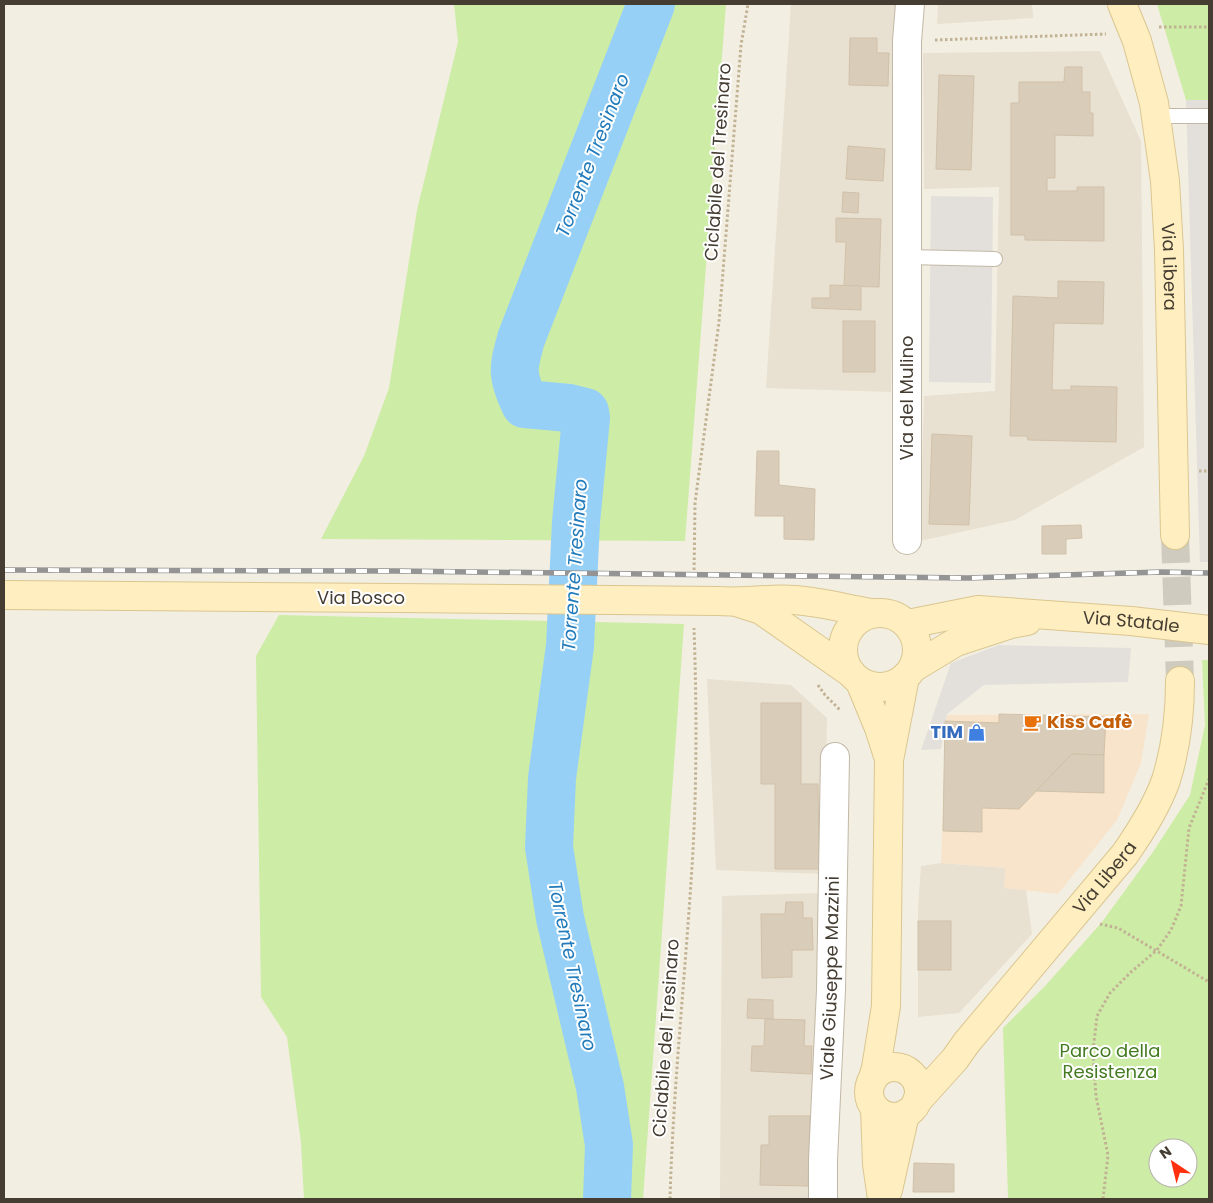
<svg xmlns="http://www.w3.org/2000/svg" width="1213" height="1203" viewBox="0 0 1213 1203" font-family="Poppins,sans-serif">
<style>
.residential{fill:#e8e0d0}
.commercial{fill:#f8e4ca}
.green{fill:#cdeca6;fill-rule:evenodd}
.parking{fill:#e3e0db}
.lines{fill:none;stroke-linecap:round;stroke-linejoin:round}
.river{stroke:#97d0f7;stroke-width:48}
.building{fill:#d9ccb9;stroke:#d1c1a9}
.secondary-tunnel{stroke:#d0cbbf;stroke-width:28;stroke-dasharray:28 14;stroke-linecap:butt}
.lane-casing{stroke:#c2b8a7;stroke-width:16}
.street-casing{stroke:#c2b8a7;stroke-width:30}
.secondary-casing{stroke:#dac68f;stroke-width:30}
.path{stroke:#c2b294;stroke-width:3;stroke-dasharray:2.5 2.5;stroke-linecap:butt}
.lane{stroke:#fff;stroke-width:14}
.street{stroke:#fff;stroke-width:28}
.secondary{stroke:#ffefc0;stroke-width:28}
.rail-casing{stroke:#949494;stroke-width:5.5}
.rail{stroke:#fff;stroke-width:4;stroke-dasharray:11;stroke-linecap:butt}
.secondary-bridge-casing{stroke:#dac68f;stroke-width:30;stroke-linecap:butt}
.secondary-bridge{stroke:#ffefc0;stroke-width:28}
.labels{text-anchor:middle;stroke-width:4;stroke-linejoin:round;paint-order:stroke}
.street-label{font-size:18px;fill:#453d32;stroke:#fff}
.food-label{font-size:18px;font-weight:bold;fill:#c56008;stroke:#fff;text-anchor:start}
.shop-label{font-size:18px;font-weight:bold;fill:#366cbe;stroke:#fff;text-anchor:end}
.park-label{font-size:18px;fill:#447b21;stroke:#fff}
.water-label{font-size:19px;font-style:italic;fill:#227bba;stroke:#fff}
</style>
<rect width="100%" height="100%" fill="#f3eee2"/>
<g class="residential">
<polygon points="791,4 902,4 897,110 891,392 766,388"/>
<polygon points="938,4 1032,4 1033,18 937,24"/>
<polygon points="1100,51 1141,141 1144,447 1015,520 920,541 924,396 995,391 999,187 924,189 923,53"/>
<polygon points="707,679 791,685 827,718 824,874 716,870"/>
<polygon points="942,863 1006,868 1004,888 1026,890 1032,934 959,1013 918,1017 918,909 921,866"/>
<polygon points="820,893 811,1199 720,1199 722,896"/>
</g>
<polygon class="commercial" points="1149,714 1141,763 1117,820 1058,894 1004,888 1005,868 941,863 947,715"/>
<g class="green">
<polygon points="454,4 726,4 685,541 321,539 364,456 389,388 417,210 458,42"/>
<polygon points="1157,4 1209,4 1209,100 1186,100"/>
<polygon points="279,615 684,624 643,1199 304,1199 301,1143 287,1037 261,997 256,656"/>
<path d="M1202 660H1209V1199H1008L1003 1028 1046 985 1102 922 1153 852 1190 795 1205 725ZM1158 1148H1188V1178H1158Z"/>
</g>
<g class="parking">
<polygon points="1186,100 1209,100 1209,562 1200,562"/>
<polygon points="931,196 993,197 991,383 929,382"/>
<polygon points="999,645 1131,648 1128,682 984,685 947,714 941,749 921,750 951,663"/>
</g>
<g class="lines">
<path class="river" d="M607 1199 609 1145 600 1087 560 918 549 847 552 778 570 646 576 522 586 418 585 412 569 408 525 404C511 375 513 368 521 339L651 4"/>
</g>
<g class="building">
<polygon points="850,38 877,38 877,53 889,53 888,86 849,85"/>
<polygon points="1065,67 1082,67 1082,92 1090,92 1090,113 1093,113 1093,136 1055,135 1055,178 1047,178 1047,191 1077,191 1077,187 1104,187 1104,241 1025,240 1025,235 1011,235 1011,103 1019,103 1019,82 1064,82"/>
<polygon points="939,75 974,76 971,170 936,169"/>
<polygon points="848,146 885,149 883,181 846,179"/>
<polygon points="843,192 859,193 858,213 842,212"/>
<polygon points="836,218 881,219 879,287 844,286 846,242 836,242"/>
<polygon points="1058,281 1104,282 1103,324 1054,323 1052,390 1071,390 1071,386 1117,387 1116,442 1028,440 1027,436 1010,436 1013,296 1058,298"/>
<polygon points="830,285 861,286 861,310 812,308 812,298 830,298"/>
<rect x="843" y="321" width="32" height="51"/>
<polygon points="932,434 972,436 969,525 929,524"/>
<polygon points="757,451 779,451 779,485 815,489 814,540 784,539 784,516 755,516"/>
<polygon points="1081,525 1082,538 1066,539 1066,554 1042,554 1042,526"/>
<polygon points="761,703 801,703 801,784 818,784 819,869 775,869 775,784 761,784"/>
<polygon points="999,714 1106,717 1104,755 1072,754 1019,809 982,808 982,832 943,831 945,721 999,723"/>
<polygon points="1072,754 1104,755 1104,793 1036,791"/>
<polygon points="786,902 803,902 803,918 812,918 813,950 792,950 792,977 762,978 761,914 785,914"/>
<rect x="918" y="921" width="33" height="49"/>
<polygon points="748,999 773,1000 773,1019 747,1018"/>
<polygon points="765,1019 805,1020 804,1046 812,1046 811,1074 751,1071 752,1046 764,1046"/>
<polygon points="769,1116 810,1116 808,1186 760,1185 761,1145 769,1145"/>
<polygon points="914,1163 954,1164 954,1192 913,1192"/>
</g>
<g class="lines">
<polyline class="secondary-tunnel" points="1175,535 1180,681"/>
<defs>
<g id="lane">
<polyline points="1155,116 1209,116"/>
<polyline points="907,257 995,259"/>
</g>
<g id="street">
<polyline points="907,540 907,41 910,4"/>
<path id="s1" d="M823 1199V1160L831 990 835 757"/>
</g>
<g id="secondary">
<path id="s2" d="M1122 4 1137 41 1154 103 1165 181 1169 250 1175 535"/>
<polyline points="4,595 396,598"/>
<path d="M718 601C744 603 769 598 795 600 821 602 847 609 872 613"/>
<polyline points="739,603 761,610 851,673"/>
<circle cx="880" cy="650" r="37"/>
<path id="s3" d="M908 624 978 610 1131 621 1209 630"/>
<polyline points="913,668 956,642 1011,624 1027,621"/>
<polyline points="860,682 879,728 889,759"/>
<circle cx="894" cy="1092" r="25"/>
<polyline points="872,1081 876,1068 886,1006 889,760 905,677"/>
<path id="s4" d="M917 1101 955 1059 967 1042 1125 854C1141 831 1157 806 1166 780 1176 748 1180 713 1180 681"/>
<polyline points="875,1108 877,1164 882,1199"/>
<polyline points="888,1190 905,1114"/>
</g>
</defs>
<use href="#lane" class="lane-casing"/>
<use href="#street" class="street-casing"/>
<use href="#secondary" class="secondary-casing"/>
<g class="path">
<polyline points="1159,27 1209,27"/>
<polyline points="935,40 1106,34"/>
<polyline points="1199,471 1209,471"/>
<polyline points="694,575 695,503 719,322 741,45 748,4"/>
<polyline points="818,685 825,695 840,710"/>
<polyline points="1100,924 1118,928 1209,982"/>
<path d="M670 1199C673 1093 684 988 691 882 697 797 697 713 694 628"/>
<polyline points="1103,1199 1108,1155 1096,1096 1093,1051 1097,1016 1110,993 1131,972 1157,950 1171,930 1181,906 1189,828 1209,779"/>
</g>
<use href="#lane" class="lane"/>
<use href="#street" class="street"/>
<use href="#secondary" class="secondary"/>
<defs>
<polyline id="rail" points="4,570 396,571 968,578 1161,572 1209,573"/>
</defs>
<use href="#rail" class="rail-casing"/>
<use href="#rail" class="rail"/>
<defs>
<polyline id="secondary-bridge" points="396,598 718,601"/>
</defs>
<use href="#secondary-bridge" class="secondary-bridge-casing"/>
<use href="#secondary-bridge" class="secondary-bridge"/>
</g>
<defs>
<symbol id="cafe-bare" viewBox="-9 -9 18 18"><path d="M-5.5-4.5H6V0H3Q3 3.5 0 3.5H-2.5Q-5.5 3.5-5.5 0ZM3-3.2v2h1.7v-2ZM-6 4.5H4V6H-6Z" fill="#e8710a" stroke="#fff" stroke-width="2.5" paint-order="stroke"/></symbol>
<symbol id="shop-bare" viewBox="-9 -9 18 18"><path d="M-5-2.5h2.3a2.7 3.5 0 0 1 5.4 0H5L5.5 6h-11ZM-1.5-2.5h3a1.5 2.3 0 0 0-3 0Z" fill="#3f7fe0" stroke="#fff" stroke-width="2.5" paint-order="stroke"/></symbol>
</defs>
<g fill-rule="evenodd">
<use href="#cafe-bare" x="1020" y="710" width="25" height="25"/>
<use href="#shop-bare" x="964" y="720" width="25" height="25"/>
</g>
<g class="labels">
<g class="street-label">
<text transform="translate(718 162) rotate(-86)" y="6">Ciclabile del Tresinaro</text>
<text dy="6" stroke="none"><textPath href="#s2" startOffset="269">Via Libera</textPath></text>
<text transform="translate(907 398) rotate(-90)" y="6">Via del Mulino</text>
<text x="361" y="604">Via Bosco</text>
<text dy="6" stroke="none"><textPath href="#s3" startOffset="225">Via Statale</textPath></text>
<text dy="6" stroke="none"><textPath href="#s4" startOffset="292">Via Libera</textPath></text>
<text dy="6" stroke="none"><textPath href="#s1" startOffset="221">Viale Giuseppe Mazzini</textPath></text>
<text transform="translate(666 1038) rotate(-86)" y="6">Ciclabile del Tresinaro</text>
</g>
<g class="food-label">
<text x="1047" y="728">Kiss Cafè</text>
</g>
<g class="shop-label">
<text x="963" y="738">TIM</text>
</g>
<g class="park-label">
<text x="1110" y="1057">Parco della<tspan x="1110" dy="21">Resistenza</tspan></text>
</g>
<g class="water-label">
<text transform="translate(592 155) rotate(-69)" y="7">Torrente Tresinaro</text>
<text transform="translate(574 565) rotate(-86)" y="7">Torrente Tresinaro</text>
<text transform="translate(573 966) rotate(78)" y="7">Torrente Tresinaro</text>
</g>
</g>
<rect width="1213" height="1203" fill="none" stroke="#453d32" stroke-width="10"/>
<g transform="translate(1173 1163) rotate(325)"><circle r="24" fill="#ffffff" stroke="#b5b1ad"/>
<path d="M0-4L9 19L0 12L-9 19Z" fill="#ff300d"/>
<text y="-8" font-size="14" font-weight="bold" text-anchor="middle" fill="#453d32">N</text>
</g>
</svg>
